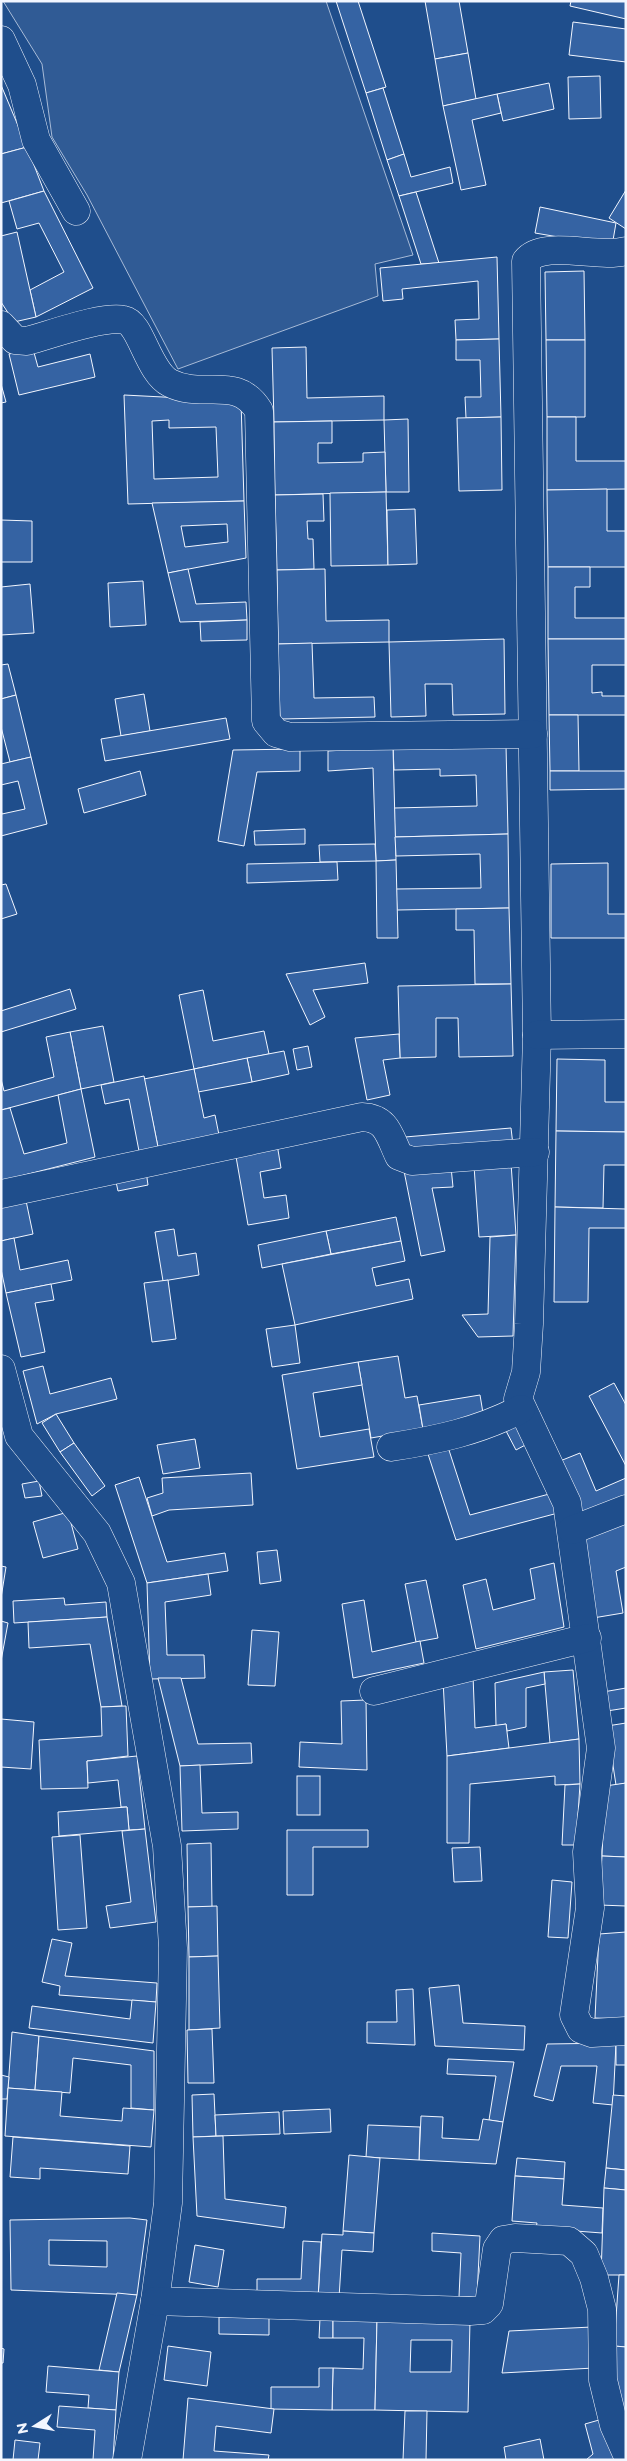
<svg xmlns="http://www.w3.org/2000/svg" width="627" height="2461" viewBox="0 0 627 2461" font-family="Montserrat,sans-serif">
<style>
.built{fill:#305b95;stroke:#a8bbd7}
.building{fill:#3563a3;stroke:#f2f6ff;fill-rule:evenodd}
.lines{fill:none;stroke-linecap:round;stroke-linejoin:round}
.minor-casing{stroke:#f2f6ff;stroke-width:29}
.minor{stroke:#1f4e8c;stroke-width:28}
</style>
<rect width="100%" height="100%" fill="#1f4e8c"/>
<polygon class="built" points="3,1 326,1 413,255 375,264 378,296 178,369 87,195 52,137 42,64"/>
<g class="building">
<polygon points="336,1 358,1 386,87 366,93"/>
<polygon points="425,1 459,1 468,53 435,59"/>
<polygon points="571,1 626,1 626,19 570,6"/>
<polygon points="573,22 626,29 626,62 569,55"/>
<polygon points="468,53 476,99 443,106 435,59"/>
<polygon points="600,76 601,118 569,119 568,77"/>
<polygon points="549,83 554,109 503,121 497,94"/>
<polygon points="1,85 27,147 1,154"/>
<polygon points="383,88 404,154 387,160 366,93"/>
<polygon points="497,94 501,113 472,120 486,185 461,190 443,106"/>
<polygon points="27,147 44,191 1,203 1,154"/>
<polygon points="404,154 411,177 450,167 453,183 399,196 387,160"/>
<polygon points="626,190 626,229 609,218"/>
<polygon points="44,191 93,288 36,317 30,290 64,272 39,223 17,229 9,201"/>
<polygon points="416,192 439,263 421,264 399,196"/>
<polygon points="540,207 616,223 612,246 535,233"/>
<polygon points="17,232 36,317 14,322 1,302 1,236"/>
<polygon points="497,257 499,339 456,340 455,320 479,319 478,281 402,289 403,299 383,301 380,268"/>
<polygon points="584,271 585,340 546,340 545,272"/>
<polygon points="499,339 501,417 466,418 465,397 481,397 480,360 456,360 456,340"/>
<polygon points="546,340 585,340 585,417 547,417"/>
<polygon points="306,347 307,398 384,396 384,420 274,422 272,348"/>
<polygon points="33,349 38,367 90,354 95,377 19,395 9,354"/>
<polygon points="1,384 6,402 1,403"/>
<path d="M124 395 241 401 244 501 128 504ZM169 420V428L216 427 218 477 154 479 152 421Z"/>
<polygon points="501,417 502,490 459,491 457,418"/>
<polygon points="547,417 576,417 576,461 626,461 626,489 547,490"/>
<polygon points="408,419 409,492 386,492 384,420"/>
<polygon points="332,421 332,443 318,443 318,463 363,462 363,453 385,452 386,492 275,495 274,422"/>
<polygon points="607,489 607,531 626,531 626,567 548,567 547,490"/>
<polygon points="386,492 388,565 331,566 330,493"/>
<polygon points="323,494 324,521 307,521 308,539 313,539 314,569 277,570 275,495"/>
<path d="M244 501 246 558 168 573 152 503ZM227 524 228 542 185 547 181 526Z"/>
<polygon points="415,509 417,564 388,565 387,510"/>
<polygon points="1,520 32,521 32,562 1,562"/>
<polygon points="548,567 590,567 590,587 575,587 575,618 626,618 626,639 548,639"/>
<polygon points="188,569 196,604 246,602 247,620 180,622 168,573"/>
<polygon points="325,569 326,621 389,620 389,642 278,644 277,570"/>
<polygon points="143,581 146,625 110,627 108,583"/>
<polygon points="30,584 34,633 1,635 1,587"/>
<polygon points="247,620 247,640 201,641 200,622"/>
<polygon points="504,639 505,714 453,715 452,684 425,684 426,716 391,717 389,642"/>
<polygon points="548,639 626,639 626,665 592,665 592,693 602,692 602,696 626,696 626,715 549,715"/>
<polygon points="312,643 314,698 374,697 375,717 280,719 278,644"/>
<polygon points="8,664 16,695 1,699 1,665"/>
<polygon points="144,694 150,731 121,736 115,699"/>
<polygon points="16,695 31,757 10,762 1,727 1,699"/>
<polygon points="549,715 578,715 579,771 550,771"/>
<polygon points="226,718 230,739 105,761 101,739"/>
<polygon points="506,745 508,834 395,837 394,808 477,806 476,775 440,776 440,769 394,770 393,747"/>
<polygon points="393,747 396,860 376,861 373,768 328,771 328,751"/>
<polygon points="300,749 300,771 257,772 244,846 218,841 233,750"/>
<polygon points="31,757 47,824 1,836 1,810 2,814 25,809 18,781 1,785 1,764"/>
<polygon points="140,771 146,795 84,813 78,789"/>
<polygon points="550,771 626,771 626,789 550,790"/>
<polygon points="305,829 305,844 255,845 254,831"/>
<polygon points="508,834 509,908 397,910 396,889 481,888 480,854 396,856 395,837"/>
<polygon points="375,844 376,861 320,862 319,845"/>
<polygon points="396,860 398,938 377,938 376,861"/>
<polygon points="337,862 338,880 247,883 247,864"/>
<polygon points="608,863 608,914 626,914 626,938 551,938 551,864"/>
<polygon points="6,884 17,914 1,919 1,885"/>
<polygon points="509,908 511,984 475,984 474,930 456,930 456,909"/>
<polygon points="365,963 368,983 313,990 325,1017 310,1025 286,974"/>
<polygon points="511,984 513,1056 459,1057 458,1018 436,1018 436,1057 400,1058 398,986"/>
<polygon points="70,989 76,1009 1,1032 1,1011"/>
<polygon points="203,990 213,1041 264,1031 269,1054 194,1069 179,995"/>
<polygon points="103,1026 114,1082 81,1089 70,1032"/>
<polygon points="70,1032 81,1089 1,1110 1,1079 4,1091 54,1077 46,1037"/>
<polygon points="399,1034 400,1058 383,1060 390,1095 367,1100 355,1038"/>
<polygon points="308,1046 312,1067 297,1070 293,1049"/>
<polygon points="284,1051 289,1074 252,1082 247,1058"/>
<polygon points="247,1058 252,1082 198,1092 194,1069"/>
<polygon points="557,1059 605,1060 605,1102 626,1102 626,1132 556,1131"/>
<polygon points="194,1069 204,1118 215,1115 219,1135 158,1147 144,1079"/>
<polygon points="144,1076 158,1147 139,1151 129,1099 105,1104 101,1085"/>
<polygon points="81,1089 95,1157 1,1181 1,1110 10,1108 24,1154 67,1143 58,1095"/>
<polygon points="511,1128 513,1145 411,1153 405,1137"/>
<polygon points="556,1131 626,1132 626,1165 604,1165 603,1208 555,1207"/>
<polygon points="277,1144 281,1168 260,1172 264,1198 286,1195 289,1218 248,1225 235,1151"/>
<polygon points="511,1163 516,1235 479,1237 474,1166"/>
<polygon points="451,1167 453,1187 432,1188 445,1251 421,1256 404,1171"/>
<polygon points="146,1171 148,1185 118,1191 115,1177"/>
<polygon points="25,1196 33,1234 1,1241 1,1200"/>
<polygon points="555,1207 626,1209 626,1228 589,1228 588,1302 554,1302"/>
<polygon points="396,1217 401,1241 331,1254 326,1231"/>
<polygon points="174,1229 178,1256 196,1253 199,1275 163,1281 155,1232"/>
<polygon points="326,1231 331,1254 262,1268 258,1245"/>
<polygon points="516,1235 513,1336 478,1337 462,1315 488,1314 490,1237"/>
<polygon points="14,1238 20,1270 68,1260 72,1280 6,1293 1,1269 1,1241"/>
<polygon points="401,1241 405,1261 372,1268 376,1286 409,1279 413,1299 295,1325 282,1264"/>
<polygon points="168,1280 176,1339 152,1342 144,1283"/>
<polygon points="51,1284 54,1300 35,1303 45,1352 21,1357 6,1293"/>
<polygon points="295,1325 300,1363 272,1367 266,1329"/>
<polygon points="398,1356 405,1398 417,1396 423,1429 371,1438 358,1362"/>
<polygon points="358,1362 362,1385 313,1393 320,1437 369,1429 374,1457 297,1469 282,1375"/>
<polygon points="43,1366 50,1394 111,1378 117,1399 56,1414 37,1424 23,1371"/>
<polygon points="614,1383 626,1405 626,1466 589,1396"/>
<polygon points="480,1395 484,1419 423,1429 419,1405"/>
<polygon points="56,1414 74,1443 60,1452 42,1423"/>
<polygon points="518,1423 529,1443 516,1450 505,1429"/>
<polygon points="195,1439 200,1468 163,1474 157,1445"/>
<polygon points="74,1443 105,1486 92,1496 60,1452"/>
<polygon points="447,1444 470,1515 553,1493 558,1513 456,1540 427,1451"/>
<polygon points="580,1453 596,1491 626,1478 626,1498 583,1516 560,1461"/>
<polygon points="251,1473 253,1505 169,1510 152,1516 147,1498 163,1493 162,1478"/>
<polygon points="139,1477 167,1562 225,1553 228,1571 147,1583 115,1485"/>
<polygon points="39,1481 42,1496 25,1498 22,1484"/>
<polygon points="68,1512 78,1549 43,1558 33,1522"/>
<polygon points="626,1520 626,1567 616,1571 623,1613 593,1618 579,1538"/>
<polygon points="277,1550 281,1581 260,1584 257,1552"/>
<polygon points="554,1563 564,1627 476,1649 463,1585 486,1579 493,1610 535,1599 530,1569"/>
<polygon points="1,1566 6,1567 1,1598"/>
<polygon points="208,1574 211,1595 165,1602 167,1655 204,1655 205,1678 150,1679 147,1583"/>
<polygon points="426,1580 438,1638 416,1642 405,1584"/>
<polygon points="64,1598 65,1605 106,1602 107,1617 14,1623 13,1601"/>
<polygon points="364,1600 372,1652 420,1641 424,1663 353,1678 342,1604"/>
<polygon points="107,1617 122,1706 101,1707 90,1644 29,1648 28,1622"/>
<polygon points="1,1621 8,1623 1,1661"/>
<polygon points="252,1630 279,1632 275,1686 248,1685"/>
<polygon points="573,1670 579,1739 550,1743 544,1672"/>
<polygon points="544,1672 545,1684 526,1688 526,1727 507,1731 506,1724 496,1726 495,1683"/>
<polygon points="473,1675 475,1728 506,1724 509,1748 447,1756 443,1680"/>
<polygon points="158,1678 181,1678 198,1744 251,1743 252,1763 180,1766"/>
<polygon points="626,1688 626,1708 607,1711 603,1692"/>
<polygon points="366,1700 367,1770 299,1767 300,1742 342,1744 341,1701"/>
<polygon points="126,1706 128,1756 87,1761 88,1788 41,1789 39,1740 102,1736 101,1707"/>
<polygon points="1,1719 34,1722 31,1769 1,1767"/>
<polygon points="626,1723 626,1783 616,1785 607,1726"/>
<polygon points="579,1739 580,1784 555,1785 555,1776 470,1784 469,1843 447,1843 447,1756"/>
<polygon points="137,1756 145,1829 129,1830 127,1807 121,1807 118,1780 88,1783 87,1761"/>
<polygon points="200,1765 202,1813 238,1812 238,1829 182,1831 180,1766"/>
<rect x="297" y="1776" width="23" height="39"/>
<polygon points="626,1783 626,1857 602,1856 605,1786"/>
<polygon points="580,1784 576,1845 562,1845 565,1785"/>
<polygon points="127,1807 129,1830 59,1836 58,1812"/>
<polygon points="145,1829 156,1922 110,1928 106,1906 131,1902 122,1831"/>
<polygon points="287,1830 368,1830 368,1847 313,1847 313,1895 287,1895"/>
<polygon points="80,1835 87,1928 58,1930 52,1837"/>
<polygon points="211,1843 212,1907 188,1907 187,1844"/>
<polygon points="480,1847 482,1881 454,1882 452,1848"/>
<polygon points="602,1856 626,1857 626,1906 599,1905"/>
<polygon points="552,1880 572,1882 568,1938 548,1937"/>
<polygon points="217,1906 218,1956 189,1957 188,1907"/>
<polygon points="626,1932 626,2019 595,2018 599,1934"/>
<polygon points="52,1939 72,1943 65,1976 157,1983 156,2002 59,1995 60,1986 42,1982"/>
<polygon points="218,1956 220,2028 189,2030 189,1957"/>
<polygon points="459,1985 463,2023 525,2026 524,2050 435,2046 429,1988"/>
<polygon points="413,1989 415,2045 367,2043 367,2022 397,2022 396,1990"/>
<polygon points="132,2000 156,2002 153,2043 29,2028 32,2006 130,2019"/>
<polygon points="212,2029 214,2083 188,2083 187,2030"/>
<polygon points="12,2032 39,2036 35,2090 8,2088"/>
<polygon points="39,2036 154,2051 154,2110 131,2108 131,2065 73,2058 70,2093 35,2090"/>
<polygon points="616,2043 613,2105 593,2103 597,2066 561,2066 553,2101 534,2096 547,2044"/>
<rect x="616" y="2043" width="10" height="22"/>
<polygon points="448,2059 514,2062 503,2122 489,2120 496,2076 447,2074"/>
<polygon points="1,2075 9,2077 7,2099 1,2099"/>
<polygon points="8,2088 62,2092 60,2116 122,2121 123,2108 154,2110 151,2147 5,2136"/>
<polygon points="214,2094 216,2136 193,2137 192,2095"/>
<polygon points="613,2095 626,2096 626,2170 606,2168"/>
<polygon points="330,2109 331,2132 284,2134 283,2111"/>
<polygon points="279,2112 280,2134 216,2136 215,2115"/>
<polygon points="421,2116 443,2117 442,2138 479,2140 483,2119 503,2122 496,2164 419,2160"/>
<polygon points="368,2125 420,2127 419,2160 366,2157"/>
<polygon points="223,2136 225,2199 286,2207 284,2228 197,2216 193,2137"/>
<polygon points="13,2137 130,2146 128,2174 40,2168 40,2179 10,2177"/>
<polygon points="349,2155 380,2158 374,2233 343,2231"/>
<polygon points="517,2158 565,2162 564,2179 515,2176"/>
<polygon points="606,2168 626,2170 626,2190 604,2188"/>
<polygon points="515,2176 564,2179 562,2205 603,2208 602,2233 536,2228 537,2223 512,2221"/>
<polygon points="604,2188 626,2190 626,2275 601,2275"/>
<path d="M130 2218 147 2220 137 2295 11 2290 10 2220ZM49 2240 107 2241V2267L49 2265Z"/>
<polygon points="343,2231 374,2233 373,2252 342,2250 339,2298 318,2299 322,2234 343,2235"/>
<polygon points="432,2233 480,2236 477,2297 459,2297 461,2253 432,2251"/>
<polygon points="303,2241 321,2242 318,2299 257,2299 257,2279 301,2279"/>
<polygon points="195,2245 224,2250 218,2287 189,2282"/>
<polygon points="619,2275 626,2275 626,2347 614,2346"/>
<polygon points="117,2293 137,2295 119,2372 99,2370"/>
<polygon points="219,2317 269,2318 269,2335 219,2334"/>
<polygon points="320,2318 333,2318 333,2338 319,2338"/>
<polygon points="333,2318 377,2319 375,2410 332,2410 333,2368 363,2369 364,2338 333,2338"/>
<path d="M377 2319 470 2320 468 2412 375 2410ZM411 2340H452L451 2372H410Z"/>
<polygon points="592,2327 594,2368 502,2373 509,2331"/>
<polygon points="168,2346 211,2352 207,2386 164,2380"/>
<polygon points="614,2346 626,2347 626,2429 615,2394"/>
<polygon points="1,2348 4,2349 3,2363 1,2363"/>
<polygon points="48,2366 119,2372 116,2410 88,2408 89,2395 46,2392"/>
<polygon points="319,2368 333,2368 332,2410 271,2409 271,2387 319,2387"/>
<polygon points="188,2398 274,2409 271,2433 216,2426 214,2451 269,2455 268,2460 183,2460"/>
<polygon points="59,2406 116,2410 113,2460 93,2460 95,2430 57,2427"/>
<polygon points="405,2411 427,2411 426,2460 403,2460"/>
<polygon points="606,2418 619,2460 586,2460 593,2454 585,2424"/>
<polygon points="540,2439 544,2460 506,2460 504,2447"/>
<polygon points="15,2440 40,2443 38,2460 13,2460"/>
</g>
<g class="lines">
<defs>
<g id="minor">
<polyline points="1,40 22,85 36,140 76,211"/>
<path d="M626 251C599 259 543 239 526 261L537 1035 529 1324 526 1372 518 1399 567 1503 601 1748 587 1852 590 1908 574 2015 581 2029 592 2033 626 2031"/>
<path d="M1 325 15 340 27 341C50 335 103 315 124 320 141 323 148 372 170 383 203 400 237 374 259 411L266 721 276 733 290 737 533 734"/>
<polyline points="537,1035 626,1034"/>
<path d="M1 1194 362 1117C387 1118 389 1135 399 1156L412 1161 535 1152"/>
<polyline points="1,1369 19,1436 97,1533 121,1583 167,1846 173,1948 168,2203 155,2301 127,2460"/>
<path d="M391 1447C437 1440 479 1431 521 1409"/>
<polyline points="572,1530 626,1509"/>
<polyline points="374,1691 587,1638"/>
<polyline points="155,2301 470,2311 483,2310 489,2304 497,2249 503,2240 515,2238 569,2241 584,2254 594,2278 602,2309 603,2380 614,2425 626,2452"/>
</g>
</defs>
<use href="#minor" class="minor-casing"/>
<use href="#minor" class="minor"/>
</g>
<rect width="627" height="2461" fill="none" stroke="#f2f6ff" stroke-width="5"/>
<g transform="translate(35 2426) rotate(259)" stroke="#1f4e8c" stroke-width="4" paint-order="stroke">
<path d="M0-4L9 19L0 12L-9 19Z" fill="#f2f6ff"/>
<text y="-8" font-size="14" font-weight="bold" text-anchor="middle" fill="#f2f6ff">N</text>
</g>
</svg>
